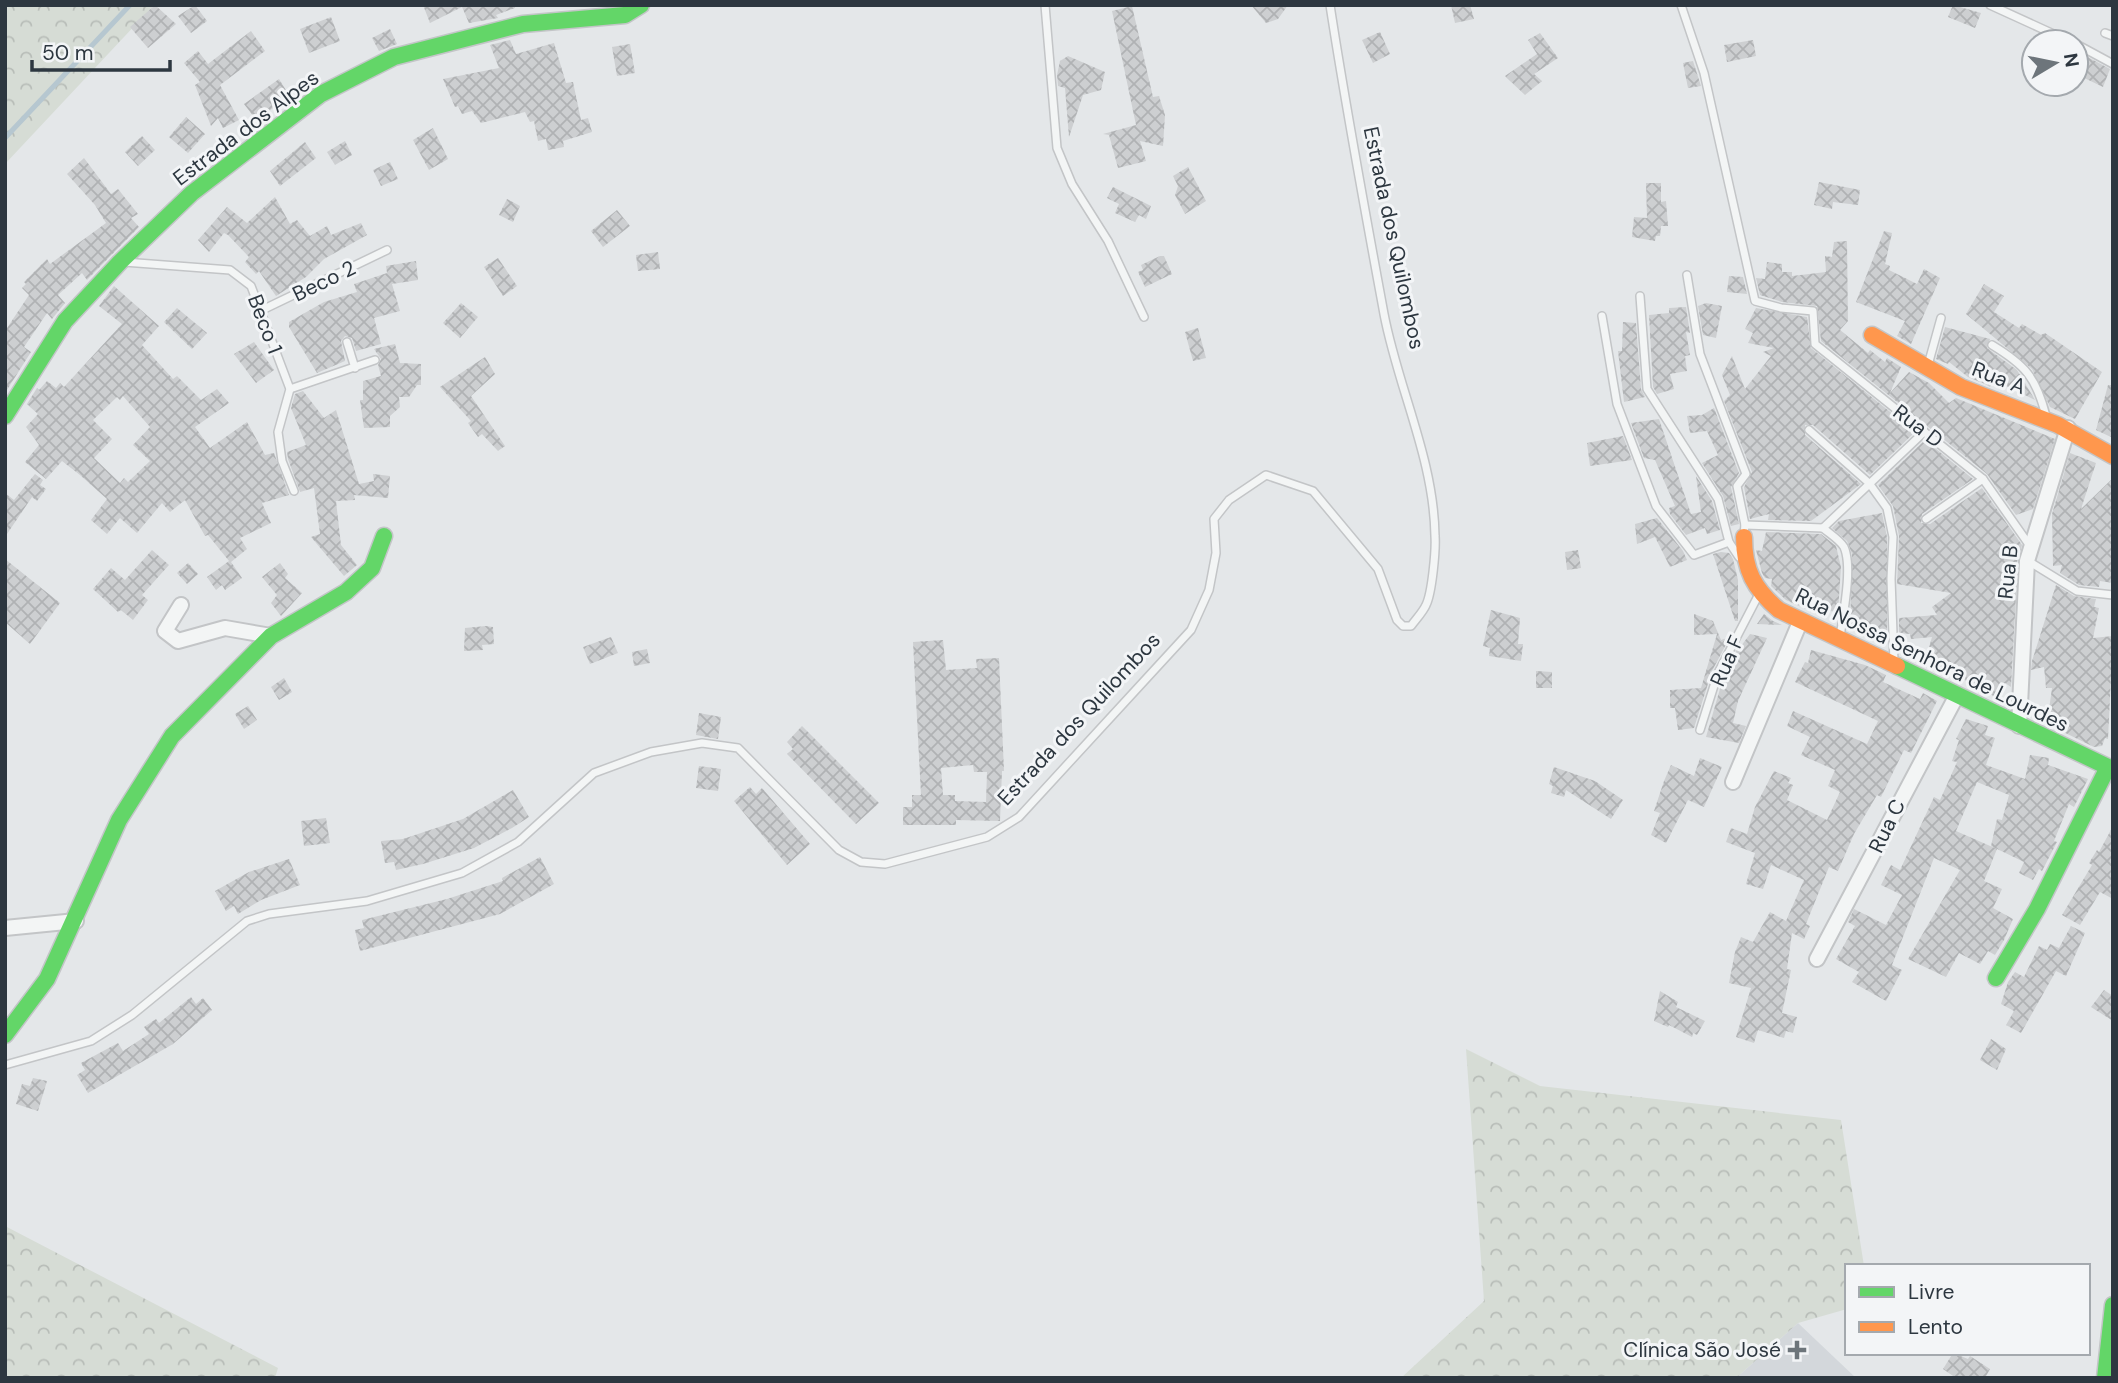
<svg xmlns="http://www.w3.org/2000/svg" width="2118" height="1383" viewBox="0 0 2118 1383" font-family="'DM Sans',sans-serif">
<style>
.built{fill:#d3d7db}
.forest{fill:url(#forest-crowns)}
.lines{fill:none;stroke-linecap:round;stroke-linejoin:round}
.stream{stroke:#b6c7d0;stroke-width:5}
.building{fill:url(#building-cross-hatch);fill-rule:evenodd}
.lane-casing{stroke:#c3c5c7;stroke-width:10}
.street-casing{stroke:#c3c5c7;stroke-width:18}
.fast-casing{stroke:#c3c5c7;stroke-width:19}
.slow-casing{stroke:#c3c5c7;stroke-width:19}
.lane{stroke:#f3f5f5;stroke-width:7}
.street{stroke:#f3f5f5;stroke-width:14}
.fast{stroke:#63d668;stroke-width:16}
.slow{stroke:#ff974d;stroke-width:16}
.poi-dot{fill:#6d757b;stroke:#f3f5f7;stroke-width:2.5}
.labels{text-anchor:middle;stroke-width:6;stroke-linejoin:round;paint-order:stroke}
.street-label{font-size:21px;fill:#2d3740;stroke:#f3f5f7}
.poi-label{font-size:21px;fill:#2d3740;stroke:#f3f5f7;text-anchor:end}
</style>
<defs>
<pattern id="forest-crowns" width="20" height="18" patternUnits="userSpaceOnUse" patternTransform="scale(1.75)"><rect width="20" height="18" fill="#d6dcd5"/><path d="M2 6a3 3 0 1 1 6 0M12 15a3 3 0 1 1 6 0" fill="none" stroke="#b8bdb8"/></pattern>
<pattern id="building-cross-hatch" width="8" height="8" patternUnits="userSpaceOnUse" patternTransform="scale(1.75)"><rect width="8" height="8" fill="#cdcfd1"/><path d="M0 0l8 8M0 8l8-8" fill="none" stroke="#b0b2b4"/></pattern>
</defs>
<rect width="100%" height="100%" fill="#e4e7e9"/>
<polygon class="built" points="1798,1323 1856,1378 1736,1378"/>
<g class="forest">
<polygon points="5,5 154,5 5,164"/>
<polygon points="1466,1049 1540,1086 1841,1120 1864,1266 1847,1266 1847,1309 1798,1323 1736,1378 1401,1378 1484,1301"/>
<polygon points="5,1226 278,1368 275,1378 5,1378"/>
</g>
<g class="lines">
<polyline class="stream" points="5,138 130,5"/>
</g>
<g class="building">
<polygon points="155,5 176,24 148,48 130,27"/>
<polygon points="195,5 207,21 191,33 178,16"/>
<polygon points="423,5 515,5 515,8 496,15 498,18 469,23 462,7 430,23"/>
<polygon points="1251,5 1288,5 1278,19 1266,23"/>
<polygon points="1451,5 1470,5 1474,19 1455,23"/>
<polygon points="1953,5 1981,13 1975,28 1948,17"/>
<polygon points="1132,6 1153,97 1159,96 1165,115 1163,146 1140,141 1146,161 1118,168 1109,135 1103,134 1136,125 1112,11"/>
<polygon points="331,17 340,41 309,53 300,29"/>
<polygon points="390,29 397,44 379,51 372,38"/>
<polygon points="251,31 265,51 220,85 239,120 223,128 218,118 211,126 195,85 200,82 184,63 198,51 208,64"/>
<polygon points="1380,32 1390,54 1373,63 1362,40"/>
<polygon points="1540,33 1558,58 1534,74 1542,81 1525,95 1505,76 1537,54 1528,40"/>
<polygon points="510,40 516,54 554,43 566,83 573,82 581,120 588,118 592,132 563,141 564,147 548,150 546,139 538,141 534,121 530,122 525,112 481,123 472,111 462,114 458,106 455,107 443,79 499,68 490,45"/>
<polygon points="1753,40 1756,56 1727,62 1724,45"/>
<polygon points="630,44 635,73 617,76 612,47"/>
<polygon points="2082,54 2110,69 2103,87 2076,74"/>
<polygon points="1068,56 1105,72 1101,90 1083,95 1069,137 1065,88 1058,86 1057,75 1060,61"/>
<polygon points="1693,61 1701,86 1688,88 1683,63"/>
<polygon points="279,79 289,95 257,121 244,104"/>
<polygon points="186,117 205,134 188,153 169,137"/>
<polygon points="433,128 448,159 429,170 413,140"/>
<polygon points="142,136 155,150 138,166 125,152"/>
<polygon points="345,141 352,155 335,165 327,152"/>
<polygon points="305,142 316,158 280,186 270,171"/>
<polygon points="84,158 111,194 118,189 138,214 131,218 139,227 87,280 82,273 58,295 65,303 52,319 47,313 24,347 31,352 5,393 5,331 29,295 22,288 26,284 24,282 47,259 50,264 106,223 95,205 67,174"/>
<polygon points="390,162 398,179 381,186 373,170"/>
<polygon points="1188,167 1206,201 1185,214 1175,195 1178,186 1173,176"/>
<polygon points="1819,182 1860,190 1858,205 1833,202 1832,209 1814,205"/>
<polygon points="1646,183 1661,183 1661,202 1666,201 1668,226 1661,226 1660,236 1656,236 1655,241 1632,237 1634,217 1647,218"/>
<polygon points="1113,187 1151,206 1146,219 1139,215 1135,222 1115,213 1119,204 1107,198"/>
<polygon points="275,197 290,224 297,220 310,236 327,226 331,235 361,223 367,235 324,259 306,277 276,296 259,271 256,274 245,262 249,257 228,235 224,233 209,252 198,240 227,207 247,223"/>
<polygon points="507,199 520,206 513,222 499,215"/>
<polygon points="617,210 630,226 603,247 591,231"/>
<polygon points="1884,231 1892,233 1885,264 1890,266 1889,270 1917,284 1924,269 1940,278 1911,344 1897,336 1905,321 1856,302"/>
<polygon points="1847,241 1848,321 1840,330 1868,353 1870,350 1885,362 1887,358 1901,367 1890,393 1909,372 1929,383 1949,403 1956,398 2055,439 2033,509 2016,515 1987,474 1821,341 1817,306 1782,302 1760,295 1756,278 1765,279 1767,262 1782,264 1782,272 1792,272 1792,276 1826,272 1825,256 1832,257 1834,242"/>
<polygon points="658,252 660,269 638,271 636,255"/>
<polygon points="1160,256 1164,256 1172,274 1145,287 1138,272 1143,270 1141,265"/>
<polygon points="498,258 517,286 503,296 484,267"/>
<polygon points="416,261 418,280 392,284 400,311 374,318 381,344 356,351 352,338 345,336 341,341 345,361 317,373 289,327 289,322 324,302 357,292 354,284 387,273 386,266"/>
<polygon points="1729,276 1743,277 1747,294 1727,292"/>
<polygon points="1984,284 2004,296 1994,312 2019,328 2022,324 2041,335 2045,333 2102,372 2075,419 2050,407 2032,369 1966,314"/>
<path d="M114 286 159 326 142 345 173 379 177 376 201 400 217 389 229 403 195 427 210 448 247 422 265 455 274 453 289 495 262 503 271 523 240 538 247 549 231 562 242 578 225 590 222 585 216 590 207 577 229 561 208 535 205 536 185 500 170 512 162 503 137 533 120 518 107 534 91 520 107 499 80 475 62 461 46 479 25 462 39 445 26 427 38 414 27 404 37 388 39 390 47 381 56 388 60 383 64 387 122 324 99 306ZM123 396 150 427 133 445 150 461 128 482 124 478 120 483 94 458 112 439 93 420 117 397 120 400Z"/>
<polygon points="461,303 478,317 460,338 443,323"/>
<polygon points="1706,303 1722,306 1716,338 1703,335 1698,306"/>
<polygon points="1686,307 1690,333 1686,332 1690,355 1685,356 1687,371 1670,374 1674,389 1657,394 1653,387 1649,315 1669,313 1669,308"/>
<polygon points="177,308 207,333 192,349 164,322"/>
<polygon points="1756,308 1807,317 1811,348 1915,432 1870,475 1813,425 1805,425 1805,435 1861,484 1811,521 1768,520 1769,514 1750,519 1744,487 1752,472 1724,401 1730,395 1722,375 1732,356 1745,389 1771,356 1763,352 1774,348 1748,343 1753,333 1745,329"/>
<polygon points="1623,322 1636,323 1641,389 1645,397 1624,402 1618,351 1622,351"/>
<polygon points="1945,327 1990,339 1987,348 2017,370 2035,400 1994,380 1990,387 1985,384 1968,377 1949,362 1948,364 1936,359"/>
<polygon points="1198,328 1206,358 1193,361 1185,332"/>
<polygon points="254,342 274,370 256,383 234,354"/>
<polygon points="395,344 400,363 421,364 421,385 417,385 409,397 399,397 400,407 390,416 390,427 364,428 360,400 363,400 363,381 381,376 378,365 381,359 374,349"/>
<polygon points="485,357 495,374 471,396 505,446 498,451 482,434 478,437 468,423 471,421 440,387"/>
<polygon points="2108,385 2113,385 2113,438 2096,430"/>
<polygon points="303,391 324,418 336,410 359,484 374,481 373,474 390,476 388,498 354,495 355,500 336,501 341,545 357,565 344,576 311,537 320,534 314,488 300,492 288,459 287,452 306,445 291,408 295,394"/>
<polygon points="1714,408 1739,473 1731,487 1739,524 1731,526 1723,496 1702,463 1718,455 1707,431 1690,433 1687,416 1702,415"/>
<polygon points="1659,419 1691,514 1701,512 1696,476 1712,501 1720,530 1707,534 1705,528 1686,535 1670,514 1669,508 1675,506 1655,460 1644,458 1631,423"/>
<polygon points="1623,436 1632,460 1590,466 1587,443"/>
<polygon points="1925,440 1973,479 1922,514 1921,523 1930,524 1982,488 2022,545 2013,576 2017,578 2011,687 2005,683 1997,698 1926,658 1932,637 1911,639 1910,634 1899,633 1899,618 1937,615 1932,607 1951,593 1897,584 1899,536 1893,506 1878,485"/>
<polygon points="2070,453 2096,463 2081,509 2113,478 2113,583 2100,581 2099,587 2079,585 2060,573 2062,565 2053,566 2052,514"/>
<polygon points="35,474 43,480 40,485 46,489 37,501 32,497 5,537 5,493 14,500"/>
<polygon points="1882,513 1887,537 1887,632 1852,631 1850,630 1852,554 1847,541 1832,528 1839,521"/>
<polygon points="1657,518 1683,551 1687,560 1670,567 1655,537 1637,544 1635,524"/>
<polygon points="1766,532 1821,534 1836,546 1841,567 1838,612 1821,610 1821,616 1786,600 1771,586 1772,579 1765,578 1762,573 1756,550 1762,551"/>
<polygon points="152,550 169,565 142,595 148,600 133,620 121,610 118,612 93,589 111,568 125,580"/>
<polygon points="1578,550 1581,568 1567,570 1565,552"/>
<polygon points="1721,552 1729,553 1733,559 1738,580 1738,621 1735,621 1713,554"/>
<polygon points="5,559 60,603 30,644 5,622"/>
<polygon points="188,563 198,574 187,584 177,573"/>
<polygon points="280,563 288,574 285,578 302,593 281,616 271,603 277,595 262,577"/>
<polygon points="2056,585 2074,596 2096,599 2094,607 2099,608 2093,638 2113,636 2108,739 2105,738 2102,746 2094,747 2047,724 2052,688 2046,688 2044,667 2031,670 2032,661"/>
<polygon points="1491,610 1520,618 1518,644 1523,644 1521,661 1489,656 1490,648 1483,646"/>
<polygon points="1694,614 1713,621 1721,640 1730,637 1712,671 1694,728 1678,730 1675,708 1670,708 1670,690 1701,688 1717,634 1694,635"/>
<polygon points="1764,614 1773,621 1782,625 1757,624"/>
<polygon points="486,626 493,627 494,644 482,645 483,650 464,651 465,628"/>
<polygon points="1750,634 1767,638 1738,701 1733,723 1746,726 1739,743 1706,737 1724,675 1738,647 1738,650"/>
<polygon points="611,637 618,653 590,664 583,647"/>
<path d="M943 640 946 670 977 668 976 659 999 658 1004 771H1002L1000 821 956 820V825H903V807H912V795H921L913 642ZM973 765 974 772H987L986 802 955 801V795H943L941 768Z"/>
<polygon points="647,649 650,663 634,666 632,652"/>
<polygon points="1811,650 1865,665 1886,675 1883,682 1920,699 1923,693 1937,701 1911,753 1904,750 1881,797 1877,795 1854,834 1838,871 1829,867 1806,924 1810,926 1804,939 1792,933 1787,969 1791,970 1782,1013 1797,1017 1793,1033 1786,1031 1784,1038 1758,1030 1754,1043 1736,1037 1751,988 1729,983 1735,952 1741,937 1753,942 1770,912 1786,921 1804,880 1771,865 1763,889 1746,884 1755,853 1726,842 1731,828 1747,834 1755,807 1774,771 1791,778 1788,783 1793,785 1787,800 1827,820 1840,792 1828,786 1835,770 1801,755 1810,737 1787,726 1793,711 1867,744 1878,721 1795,682 1805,662 1808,663"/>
<polygon points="1536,671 1552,672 1552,688 1536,688"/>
<polygon points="284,678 292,692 279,700 271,687"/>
<polygon points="248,706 257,720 244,729 235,714"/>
<polygon points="699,713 721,717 718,739 696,735"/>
<polygon points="1966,719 1988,726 1985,735 1995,738 1986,765 2025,779 2030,755 2049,758 2048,765 2088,779 2074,807 2069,804 2054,841 2057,842 2042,871 2039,869 2033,880 2019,873 2024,862 1991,846 1997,819 2002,820 2009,795 1977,782 1956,831 1997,849 1984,881 2002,889 1993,908 2013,919 2004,940 1995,955 1988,951 1980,964 1959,953 1946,977 1908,959 1960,870 1934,858 1892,965 1902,970 1886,1001 1852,982 1859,972 1836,959 1855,926 1848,922 1854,909 1886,925 1902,895 1881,885 1891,865 1900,870 1934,797 1940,800 1957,762 1952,761 1959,740 1956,739"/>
<polygon points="802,726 879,803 856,824 787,754 793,749 787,742"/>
<polygon points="1700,758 1722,767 1704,807 1688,800 1666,843 1651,835 1660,813 1654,811 1664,781 1671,765 1694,776"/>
<polygon points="699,766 721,769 718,791 696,788"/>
<polygon points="1554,767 1595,781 1623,800 1611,819 1566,790 1564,797 1551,793 1553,786 1549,784"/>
<polygon points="750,787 756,794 762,788 810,844 787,865 734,801"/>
<polygon points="513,790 529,817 512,828 474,848 423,864 396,870 394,862 385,863 381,841 403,839 463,819"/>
<polygon points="326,818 330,843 304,846 301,821"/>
<polygon points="2113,826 2113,899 2100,892 2080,925 2062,915 2092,865 2089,863 2097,850 2099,852"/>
<polygon points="540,857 554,884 500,914 360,951 355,930 364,928 362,920 447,899 503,881 502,878"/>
<polygon points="289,859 300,885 261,900 238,914 234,906 226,911 215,891 249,872"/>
<polygon points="2071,926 2085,933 2066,976 2056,971 2021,1033 2006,1025 2014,1011 2001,1004 2008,982 2015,972 2024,977 2039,946 2047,950 2050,944 2059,948"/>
<polygon points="2104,990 2113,996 2113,1021 2091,1007"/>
<polygon points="1660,991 1678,1002 1676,1007 1705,1021 1697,1035 1693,1033 1692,1037 1669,1025 1668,1027 1654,1021"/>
<polygon points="191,997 196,1004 203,998 212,1010 173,1044 88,1093 77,1075 85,1070 81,1063 118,1043 123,1051 149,1034 144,1027 156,1019 159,1023"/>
<polygon points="1991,1039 2006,1049 1997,1070 1980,1060"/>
<polygon points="33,1078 47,1081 38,1111 16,1104 22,1084 30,1086"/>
<polygon points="1953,1353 1968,1359 1970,1356 1990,1369 1985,1378 1956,1378 1943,1369"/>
</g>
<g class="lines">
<defs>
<g id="lane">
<polyline points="1045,5 1057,148 1072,184 1108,241 1144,317"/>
<polyline points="1681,5 1704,73 1755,301 1781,308 1813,311 1815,344 1983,479 2030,546"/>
<polyline points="1990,5 2071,42"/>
<polyline points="2105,33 2113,36"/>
<polyline points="2076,44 2113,64"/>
<polyline points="124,262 230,270 251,286 290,389 278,432 282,461 294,491"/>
<polyline points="1687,275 1700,354 1746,474 1737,486 1745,525 1744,534"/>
<polyline points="1640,296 1647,389 1718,499 1729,542 1739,557"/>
<polyline points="260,311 387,250"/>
<polyline points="1602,316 1617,404 1656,506 1694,555 1729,542"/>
<polyline points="347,342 355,368"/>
<path d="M1992 345C2025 365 2036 377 2046 416"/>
<polyline points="1928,365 1941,318"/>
<polyline points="290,389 375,360"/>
<polyline points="1809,430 1869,483 1887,508 1893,537 1891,579 1894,662"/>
<polyline points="1926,519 1983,479"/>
<polyline points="1745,525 1823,528 1923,433"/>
<path d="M1823 528C1830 534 1840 540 1844 547 1853 567 1843 615 1840 637"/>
<polyline points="2028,561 2077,591 2113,595"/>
<polyline points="1700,730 1718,673 1759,594"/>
<path d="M5 1065 91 1041 132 1015 247 921 269 914 367 901 462 873 518 842 594 773 651 752 702 743 738 748 839 850 861 862 885 864 987 837 1019 817 1191 630 1209 590 1216 553 1214 519 1229 500 1266 475 1313 491 1378 569 1397 620 1403 626H1411C1416 619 1423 612 1426 605 1432 593 1436 550 1435 536 1434 459 1398 388 1384 314 1365 211 1346 109 1330 5"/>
</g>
<g id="street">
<polyline points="181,605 165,631 178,641 225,628 271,636"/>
<polyline points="2019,726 2027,561 2068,428"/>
<polyline points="1733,782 1800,622"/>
<polyline points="5,928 76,921"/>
<polyline points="1817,959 1957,695"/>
</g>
<g id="fast">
<polyline points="5,416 65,321 120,262 192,193 321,94 394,57 523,24 625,15 641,5"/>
<polyline points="1897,666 2108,767 2037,909 1996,978"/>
<polyline points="5,1035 47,979 119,820 172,736 271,636 346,592 372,568 384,536"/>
<polyline points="2105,1378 2113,1305"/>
</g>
<g id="slow">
<polyline points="1872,335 1961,387 2058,425 2113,456"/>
<path d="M1744 537C1744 570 1754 589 1779 610L1897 666"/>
</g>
</defs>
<use href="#lane" class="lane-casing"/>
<use href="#street" class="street-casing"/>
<use href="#fast" class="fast-casing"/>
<use href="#slow" class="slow-casing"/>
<use href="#lane" class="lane"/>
<use href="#street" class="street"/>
<use href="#fast" class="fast"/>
<use href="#slow" class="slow"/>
</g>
<path class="poi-dot" d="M1793.5 1339.5h7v7h7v7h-7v7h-7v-7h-7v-7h7z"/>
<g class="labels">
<g class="street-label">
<text transform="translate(246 128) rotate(-37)" y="7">Estrada dos Alpes</text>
<text transform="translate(1394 238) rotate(78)" y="7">Estrada dos Quilombos</text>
<text transform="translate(324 281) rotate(-26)" y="7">Beco 2</text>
<text transform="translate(265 324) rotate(69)" y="7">Beco 1</text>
<text transform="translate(1999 378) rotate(21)" y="7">Rua A</text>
<text transform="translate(1918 426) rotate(37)" y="7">Rua D</text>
<text transform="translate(2008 572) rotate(-84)" y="7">Rua B</text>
<text transform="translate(1932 660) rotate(26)" y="7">Rua Nossa Senhora de Lourdes</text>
<text transform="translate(1727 661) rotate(-66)" y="7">Rua F</text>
<text transform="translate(1079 719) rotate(-47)" y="7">Estrada dos Quilombos</text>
<text transform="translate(1887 826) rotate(-64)" y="7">Rua C</text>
</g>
<g class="poi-label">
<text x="1781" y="1357">Clínica São José</text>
</g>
</g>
<rect width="2118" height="1383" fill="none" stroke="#2d3740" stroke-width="14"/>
<rect x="1845" y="1264" width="245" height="91" fill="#f3f5f7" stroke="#a4a9ae" stroke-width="2"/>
<rect x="1859" y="1287" width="35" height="10" fill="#63d668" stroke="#a4a9ae" stroke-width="2"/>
<text x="1908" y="1299" font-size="21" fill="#2d3740">Livre</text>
<rect x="1859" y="1322" width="35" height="10" fill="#ff974d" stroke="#a4a9ae" stroke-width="2"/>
<text x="1908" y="1334" font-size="21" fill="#2d3740">Lento</text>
<g transform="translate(2055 63) rotate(80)"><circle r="33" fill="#f3f5f7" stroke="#a4a9ae" stroke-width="2"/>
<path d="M0-5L12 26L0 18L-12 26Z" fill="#6d757b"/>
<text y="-10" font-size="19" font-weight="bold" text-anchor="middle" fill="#2d3740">N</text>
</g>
<path d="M32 60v10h138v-10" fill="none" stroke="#2d3740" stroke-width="3.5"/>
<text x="42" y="60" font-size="21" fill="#2d3740" stroke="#f3f5f7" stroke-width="5" paint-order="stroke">50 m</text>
</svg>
